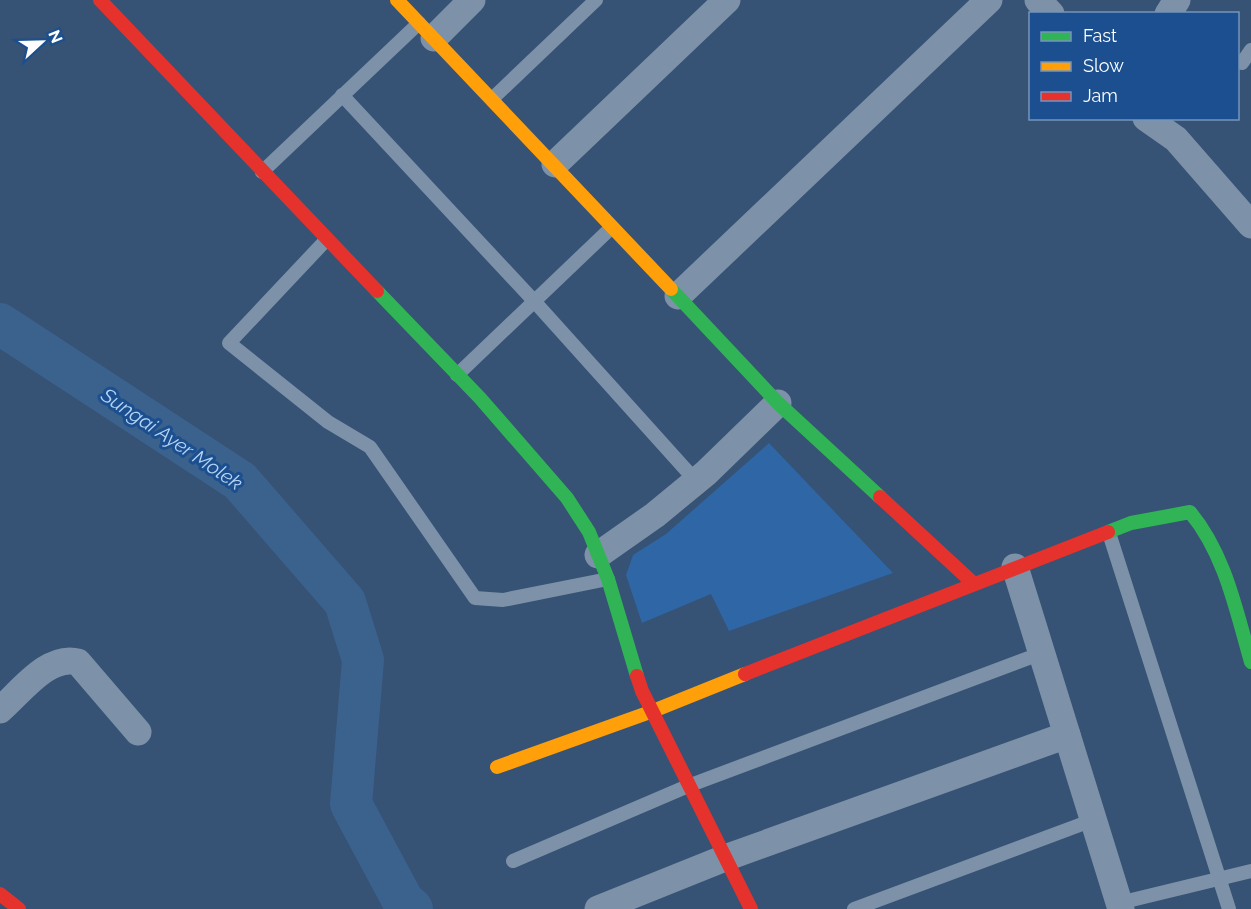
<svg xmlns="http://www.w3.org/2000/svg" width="1251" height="909" viewBox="0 0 1251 909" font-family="Raleway,sans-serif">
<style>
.green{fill:#2f66a5}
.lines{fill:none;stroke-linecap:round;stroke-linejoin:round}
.river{stroke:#3b618d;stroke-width:42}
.lane{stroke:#7d92a8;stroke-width:14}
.street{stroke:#7d92a8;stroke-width:27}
.fast{stroke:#30b455;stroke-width:14}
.slow{stroke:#ff9f0a;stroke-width:14}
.jam{stroke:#e5322d;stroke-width:14}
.labels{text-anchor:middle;stroke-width:6;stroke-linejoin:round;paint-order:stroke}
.water-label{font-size:20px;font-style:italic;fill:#b5d3f5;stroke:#1b4f8f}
</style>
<rect width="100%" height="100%" fill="#365274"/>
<polygon class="green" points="769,443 893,573 729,631 711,594 642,623 626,575 633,555 666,534"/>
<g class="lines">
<polyline class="river" points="0,324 240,481 345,602 363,660 351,804 403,901 412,909"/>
<g class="lane">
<polyline points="1242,63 1251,50"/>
<polyline points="342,95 534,301 696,481"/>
<polyline points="492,99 596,0"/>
<polyline points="262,172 419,23"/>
<polyline points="327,239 229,343 328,422 370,447 475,598 503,600 608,579"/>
<polyline points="457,375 611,228"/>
<polyline points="1109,533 1229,909"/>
<polyline points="513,861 688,786 1042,653"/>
<polyline points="1119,903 1251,871"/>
<polyline points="854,909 1093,820"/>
</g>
<g class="street">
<polyline points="1038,0 1051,14"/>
<polyline points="1168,14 1177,0"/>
<polyline points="434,38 472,0"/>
<polyline points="1146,118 1176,139 1251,225"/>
<polyline points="555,164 727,0"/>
<polyline points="678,296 989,0"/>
<polyline points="598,555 655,515 706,473 778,403"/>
<polyline points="1015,567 1121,909"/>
<path d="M0 710C21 692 48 654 78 662L138 732"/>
<polyline points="598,909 725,858 1067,735"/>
</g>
<g class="fast">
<polyline points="671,289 778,403 880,497"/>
<polyline points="377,291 480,398 567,498 589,532 608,579 637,676"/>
<path d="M1108 532 1131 523 1190 512C1225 554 1236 610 1251 662"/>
</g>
<g class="slow">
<polyline points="397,0 671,289"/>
<polyline points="497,767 653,711 745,674"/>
</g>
<g class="jam">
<polyline points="100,0 377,291"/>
<polyline points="880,497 973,583"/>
<polyline points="745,674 1108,532"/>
<polyline points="637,676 642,691 751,909"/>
<polyline points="0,894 19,909"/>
</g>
</g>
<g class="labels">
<g class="water-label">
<text transform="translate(172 439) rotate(34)" y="7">Sungai Ayer Molek</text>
</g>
</g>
<rect x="1029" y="12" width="210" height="108" fill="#1b4f8f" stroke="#7695bc" stroke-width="1.5"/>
<rect x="1041" y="32" width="30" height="9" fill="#30b455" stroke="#7695bc" stroke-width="1.5"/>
<text x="1083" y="42" font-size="18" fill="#ffffff">Fast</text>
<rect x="1041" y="62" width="30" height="9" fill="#ff9f0a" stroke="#7695bc" stroke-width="1.5"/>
<text x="1083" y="72" font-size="18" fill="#ffffff">Slow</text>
<rect x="1041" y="92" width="30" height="9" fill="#e5322d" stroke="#7695bc" stroke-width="1.5"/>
<text x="1083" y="102" font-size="18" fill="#ffffff">Jam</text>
<g transform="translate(42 42) rotate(68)" stroke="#1b4f8f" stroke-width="4.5" paint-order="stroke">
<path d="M0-4.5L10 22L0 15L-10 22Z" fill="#ffffff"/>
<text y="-9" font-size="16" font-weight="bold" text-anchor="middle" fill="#ffffff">N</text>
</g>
</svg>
